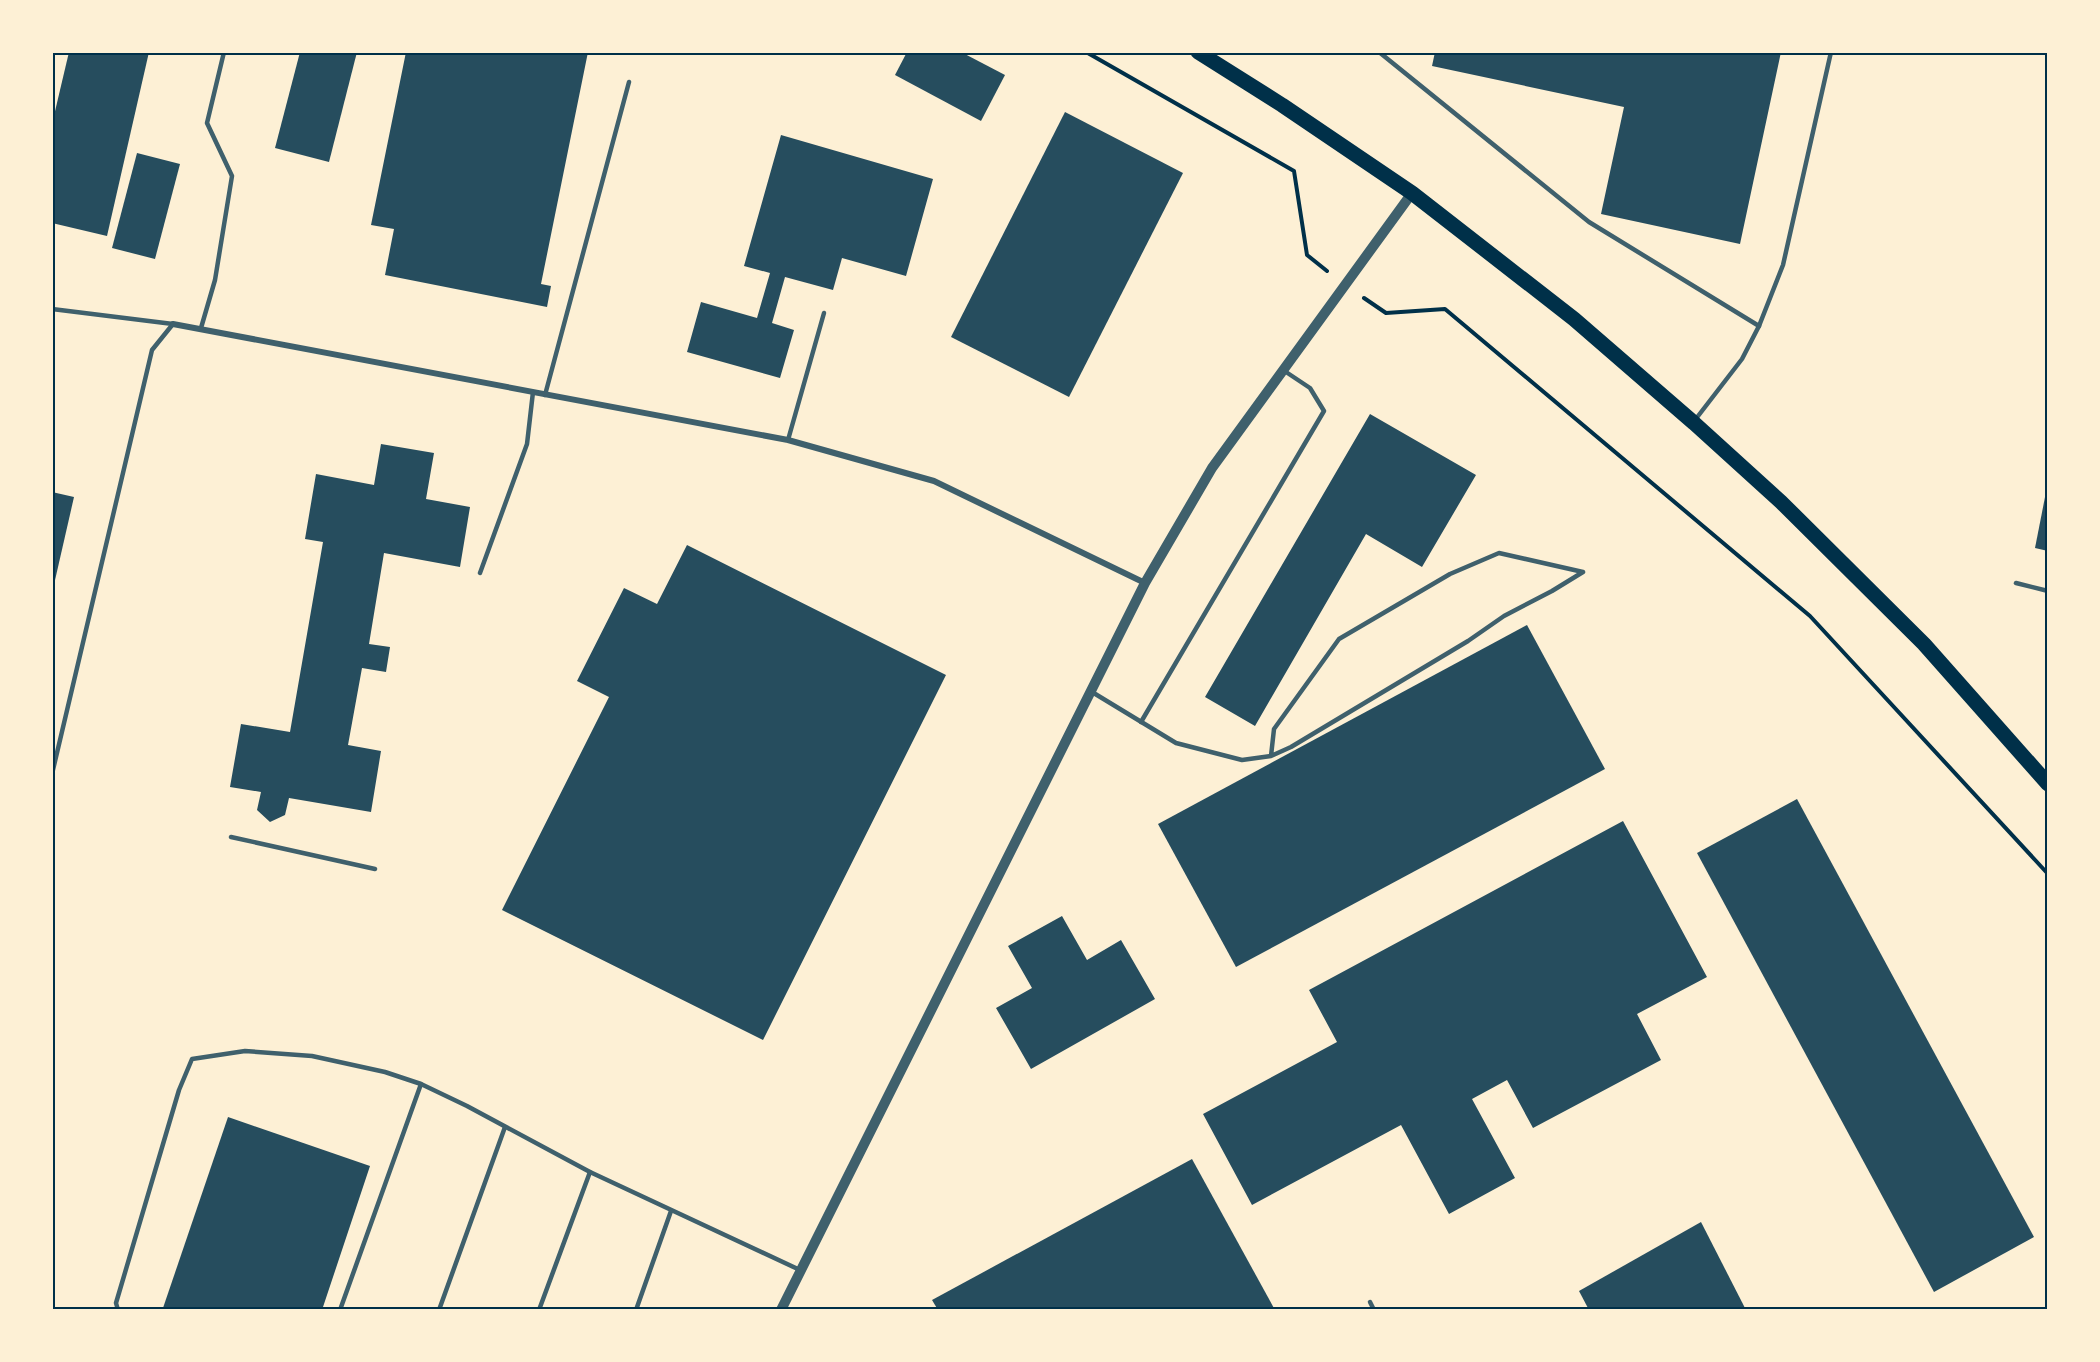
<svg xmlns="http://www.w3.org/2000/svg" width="2100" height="1362" viewBox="0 0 2100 1362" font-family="Cabin,sans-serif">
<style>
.building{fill:#264d5e}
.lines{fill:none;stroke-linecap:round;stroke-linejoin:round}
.path{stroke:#003049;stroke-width:4}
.service{stroke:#3f606c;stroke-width:4.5}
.minor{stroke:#3f606c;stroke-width:6}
.tertiary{stroke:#3f606c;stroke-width:10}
.primary{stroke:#003049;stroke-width:15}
.neatline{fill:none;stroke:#003049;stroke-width:2}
</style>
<rect width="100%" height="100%" fill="#fdf0d5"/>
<g class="building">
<polygon points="69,52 149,52 107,236 52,223 52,124"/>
<polygon points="300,52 357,52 329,162 275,148"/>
<polygon points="406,52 588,52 541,284 551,286 547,307 385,275 394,229 371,225"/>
<polygon points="907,52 961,52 1005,75 981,121 895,75"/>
<polygon points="1435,52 1781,52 1740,244 1601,214 1624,107 1432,66"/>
<polygon points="1065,112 1183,173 1069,397 951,337"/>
<polygon points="781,135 933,179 906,276 842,258 833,290 785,277 772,323 794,330 780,378 687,352 701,302 757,318 770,273 744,266"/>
<polygon points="137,153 180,164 155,259 112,248"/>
<polygon points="1370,414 1476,475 1422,567 1366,534 1255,726 1205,697"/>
<polygon points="381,444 434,453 426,499 470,507 460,567 384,553 369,644 390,647 386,672 362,668 348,745 381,751 371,812 289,798 285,815 270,822 257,810 261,792 230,787 241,724 290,732 323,542 305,539 316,474 374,485"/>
<polygon points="52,492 74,497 53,589 52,589"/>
<polygon points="2046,492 2048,492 2048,551 2035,548"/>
<polygon points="687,545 946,675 763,1040 502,910 609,697 577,681 624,588 657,604"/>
<polygon points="1527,625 1605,769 1236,967 1158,824"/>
<polygon points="1797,799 2034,1237 1934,1292 1697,853"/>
<polygon points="1623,821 1707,977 1637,1014 1661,1060 1533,1128 1507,1080 1472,1099 1515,1178 1449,1214 1401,1125 1252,1205 1203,1114 1337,1042 1309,990"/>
<polygon points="1062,916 1087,960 1121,940 1155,999 1031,1069 996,1008 1032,988 1008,946"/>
<polygon points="228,1117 370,1166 322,1310 163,1308"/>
<polygon points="1192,1159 1275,1310 938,1310 932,1300"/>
<polygon points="1701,1222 1746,1310 1589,1310 1579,1291"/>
</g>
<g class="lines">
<g class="path">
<polyline points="1086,52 1294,171 1307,255 1327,271"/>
<polyline points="1364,298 1386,313 1445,309 1810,616 2048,874"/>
</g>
<g class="service">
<polyline points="1379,52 1589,222 1759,326"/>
<polyline points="52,309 173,324"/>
<polyline points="201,328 215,280 232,176 207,123 224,52"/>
<polyline points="545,395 629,82"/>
<polyline points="1695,420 1742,359 1759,326 1783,265 1831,52"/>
<polyline points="788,440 824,313"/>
<polyline points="480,573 527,444 533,392"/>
<polyline points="2016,583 2048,591"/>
<polyline points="1092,692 1176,743 1242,760 1271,756 1291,747 1468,641 1504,616 1552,591 1583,572 1499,553 1450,574 1339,639 1274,729 1271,756"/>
<polyline points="1141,722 1324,411 1310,388 1283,370"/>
<polyline points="52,774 152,350 173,324"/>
<polyline points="231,837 375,869"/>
<polyline points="1370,1302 1374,1310"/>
<polyline points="118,1310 116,1303 179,1090 192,1059 245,1051 312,1056 385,1072 421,1084 467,1106 590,1172 800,1270"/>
<polyline points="340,1310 421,1084"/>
<polyline points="439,1310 505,1127"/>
<polyline points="539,1310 590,1172"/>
<polyline points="636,1310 671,1211"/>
</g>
<polyline class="minor" points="173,324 788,440 934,481 1145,583"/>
<polyline class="tertiary" points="781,1310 1145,583 1212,468 1412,193"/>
<polyline class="primary" points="1198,52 1282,105 1412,193 1574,319 1694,423 1781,502 1924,644 2048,784"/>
</g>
<rect width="2100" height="1362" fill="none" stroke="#fdf0d5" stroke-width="108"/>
<rect x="54" y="54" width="1992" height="1254" class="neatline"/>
</svg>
